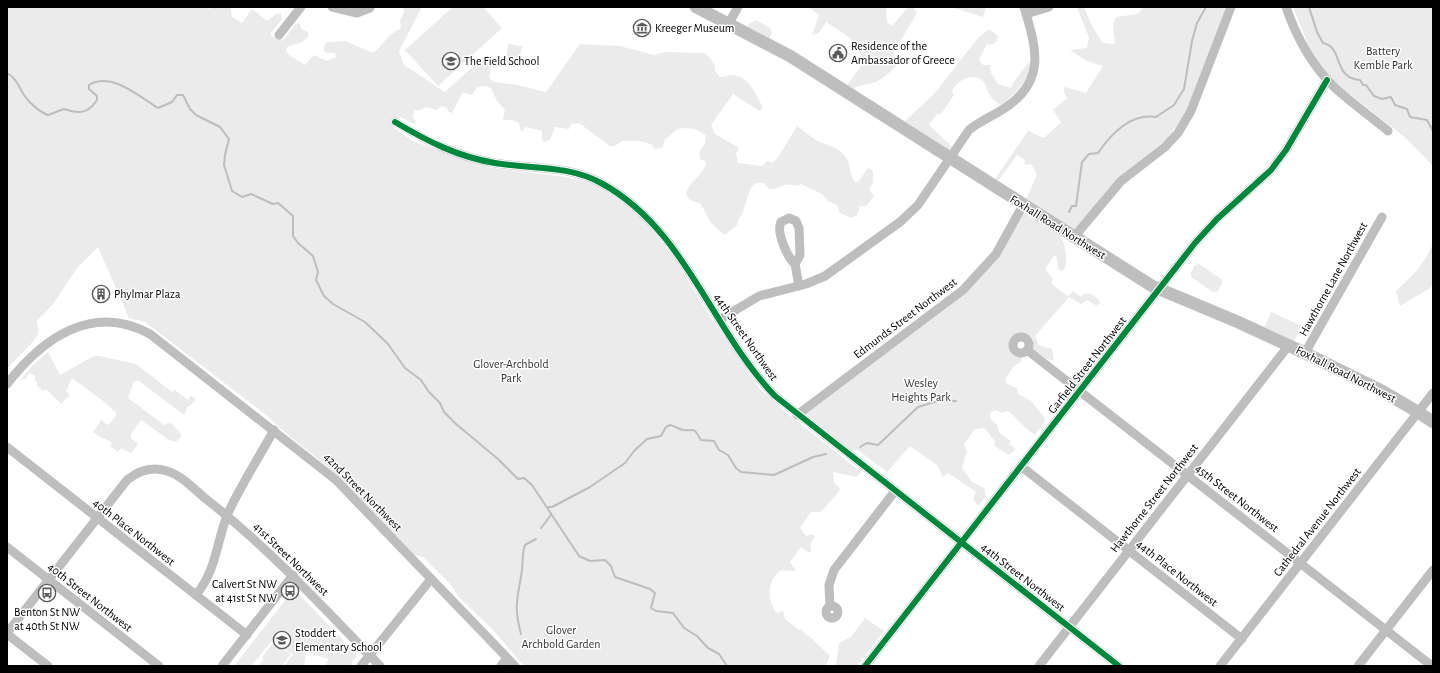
<svg xmlns="http://www.w3.org/2000/svg" width="1440" height="673" viewBox="0 0 1440 673" font-family="'Alegreya Sans',sans-serif">
<style>
.green{fill:#ebebeb}
.lines{fill:none;stroke-linecap:round;stroke-linejoin:round}
.stream{stroke:#bdbdbd;stroke-width:2}
.major-casing{stroke:#dbdbdb;stroke-width:13}
.minor{stroke:#bebebe;stroke-width:9}
.major{stroke:#bebebe;stroke-width:12}
.cycleway-casing{stroke:#fff;stroke-width:8}
.cycleway{stroke:#00873e;stroke-width:6}
.labels{text-anchor:middle;stroke-width:3;stroke-linejoin:round;paint-order:stroke}
.poi-label{font-size:12px;fill:#000;stroke:#fff;text-anchor:start}
.park-label{font-size:12px;fill:#313131;stroke:#fff}
.street-label{font-size:12px;fill:#000;stroke:#fff}
</style>
<rect width="100%" height="100%" fill="#fff"/>
<g class="green">
<path d="M7 7H203L209 9 211 7H231L232 17 242 23 252 9 267 21 276 14 281 13 282 19 271 33V36L283 40 296 24 300 23 301 29 308 32 309 36 302 42 287 47 286 51 289 55 305 65 314 55 327 61 336 57 335 53H327L324 51 325 44 328 42 345 41 371 52H375L390 35 401 28 400 21 404 12 403 7H422L399 51 404 65 445 92 470 69 493 55 489 78 494 82 517 85 546 92 580 44 620 46 654 55 665 52 704 53 710 58 715 66V71L720 77C725 78 728 74 733 75 749 76 756 95 763 107L760 111 733 94 711 125 715 134 739 148 736 154 738 163 762 166 767 161 773 163 780 154 797 126C804 131 811 137 818 141 829 146 838 147 845 156 852 164 848 176 856 182L859 181 868 168 873 171V183L869 189 874 196 866 206H860L857 215 851 218 840 213 837 205 828 201 822 194 801 184C795 188 791 183 785 185 779 186 776 190 769 189L764 183H756C747 189 747 202 743 211 741 217 738 219 737 225L726 234H723L710 222 701 204C697 202 692 202 689 199 678 188 706 175 706 162L700 159 699 152 705 144 706 136C700 129 683 125 675 131 671 134 670 137 665 139L663 147 655 149 651 144 639 141H622L615 146H610L579 123 571 124 569 129 555 127 550 140 545 142 542 140V131L526 127 521 132 519 123 512 120H503L505 110 497 101 491 88 486 86 477 87 472 95 463 92 452 113 449 112 446 107 441 106 437 110 426 107 421 110H414L413 117 416 122 415 124 400 117 393 127 412 141 492 168 567 177 596 184 625 205 643 220 672 255 715 324 760 389 784 411 861 472 856 477 833 472 834 483 839 487 840 490 821 512H811L800 528 806 536 812 534 815 536 810 545 811 551 810 553 801 547 790 562 796 571 781 570C777 574 772 578 771 583 768 592 770 607 777 613L783 611 785 619 799 630 801 629 806 635 809 636 830 656 826 665 831 666H524L492 629 459 597 451 585 423 557 410 554C385 528 361 499 335 474 315 454 289 439 270 418L145 322 129 318 98 247 77 268 53 304 37 321C37 326 40 330 38 334 37 339 13 362 7 369Z"/>
<polygon points="453,7 483,7 502,28 438,86 405,50"/>
<path d="M808 7H886L887 22 892 26 908 7H913L917 13 894 52 896 66C890 72 884 78 876 82 868 85 858 84 852 90L846 87 863 63C860 40 844 34 826 22L819 33 812 35 819 15Z"/>
<polygon points="951,7 986,7 983,17"/>
<path d="M1077 7H1084L1093 28 1103 43 1114 44C1117 33 1109 31 1116 17L1138 14 1143 7H1227L1189 107 1179 122 1168 138 1122 175 1070 237 1024 204 1037 175 1032 165 1024 164 1025 160 1017 155 999 180 995 179 1028 131 1044 138 1061 122 1053 110 1067 98 1064 92V87L1086 93 1103 66 1087 61 1070 50 1087 48 1089 38Z"/>
<polygon points="1293,7 1433,7 1433,166 1407,139 1333,81 1313,57"/>
<polygon points="756,20 770,28 772,33 769,39 747,28 749,24"/>
<path d="M989 29 998 36 996 42 991 45 987 44 979 60 983 65H990L991 73 998 84 1011 88 1015 80 1029 62C1033 77 1012 97 1001 105 984 96 990 85 979 78 966 75 958 81 952 91L954 95 941 114H937L929 125 952 147 948 152 904 122 934 94 978 38Z"/>
<polygon points="508,44 522,46 518,67 505,65"/>
<path d="M1022 212C1050 229 1068 228 1066 266L1062 271 1059 270 1056 256H1054L1045 269 1053 279 1051 282 1054 286 1068 296 1073 291 1081 297 1083 294C1091 292 1095 296 1100 302L1097 306 1087 300 1081 304 1069 297 1035 336 1039 345 1052 349 1054 361 1045 358 1033 350V339L1028 335 1019 333 1009 341C1010 350 1012 355 1022 357L1021 362 1013 367 1005 380 1007 384 1018 389V394L1031 401 1045 418 1044 423 1035 435C1024 428 1018 419 1008 411L1002 413 995 410 990 413V418L997 425 999 432 1011 441 1009 444 1016 449 1009 455 994 446 995 441C990 437 989 432 984 428L975 429 964 444 967 451 962 468 972 482 984 488 986 496 978 506 973 499 976 492 948 473 943 477 937 465 910 446 887 472 858 450H851L805 413 939 314 971 288 999 256 1012 234Z"/>
<path d="M1433 243V283L1430 288 1400 306 1396 291C1411 278 1426 262 1433 243Z"/>
<polygon points="1199,264 1221,279 1223,282 1217,292 1213,292 1191,277 1191,272 1195,265"/>
<polygon points="1271,312 1302,326 1294,342 1264,328"/>
<polygon points="48,352 60,375 94,356 100,356 136,364 172,392 175,390 188,400 191,396 196,399 190,406 188,406 184,415 139,381 134,381 128,398 164,425 171,423 182,435 176,442 169,440 141,420 131,434 131,438 138,444 131,453 121,448 118,452 110,446 112,443 104,438 103,439 93,432 102,419 103,422 108,425 116,416 116,413 103,401 72,378 66,391 70,395 61,404 46,389 44,391 37,386 38,383 35,380 35,376 29,373 25,380 22,378 33,365"/>
<polygon points="294,589 357,655 350,666 326,666 328,659 306,652 304,666 284,666 293,654 271,642 251,666 234,666"/>
<polygon points="865,618 884,631 857,666 836,666 839,643 851,637"/>
<polygon points="272,644 291,654 282,666 258,666 263,660 263,656"/>
</g>
<g class="lines">
<g class="stream">
<path d="M1309 7 1317 32 1323 43C1344 47 1332 78 1360 80L1363 85H1366L1374 96 1382 99 1391 97 1395 105 1407 109 1410 117 1427 120 1433 131"/>
<path d="M7 73C16 78 19 87 24 95 29 103 40 112 48 115L64 109C79 114 88 114 97 100V96L89 89V85C111 71 140 97 158 108L172 102 177 95H183L190 109 196 115 220 127 229 139 225 155 224 165 232 191 242 197 251 194 273 204 278 203 293 216V236L298 243 313 256 318 272 316 280 324 296 333 304 365 322 388 344 405 368 421 380 429 392 440 403 444 412 456 424 498 459 518 479 524 478 532 485 579 556 590 561 605 560 611 566 615 577 650 589 655 593 651 608 656 611 673 613 684 628 697 636 708 648 719 654 727 666"/>
<path d="M1069 212 1072 206H1076L1082 162 1089 154 1098 153C1111 134 1131 113 1156 117L1174 105 1184 89 1192 41 1197 23 1206 7"/>
<polyline points="860,447 867,443 878,445 918,407 941,400 956,401"/>
<path d="M548 507H552L590 487 625 463 634 451 647 439 661 436 666 427 670 425C675 426 678 429 683 430 696 432 692 425 701 440L714 441 719 450 728 455 736 468 741 472 774 475 813 457 826 454"/>
<polyline points="541,528 551,515"/>
<path d="M521 634C513 605 518 598 522 570 523 561 522 553 525 545L536 539"/>
</g>
<defs>
<polyline id="major" points="696,7 790,56 1152,286 1238,322 1305,353 1382,391 1418,412 1433,422"/>
</defs>
<use href="#major" class="major-casing"/>
<g class="minor">
<polyline points="332,7 357,13 370,8"/>
<path d="M1286 7C1296 36 1311 64 1333 86 1350 102 1370 116 1388 131"/>
<polyline points="1026,14 1049,7"/>
<polyline points="729,23 738,7"/>
<polyline points="279,35 301,7"/>
<path d="M395 122C427 141 458 157 495 163 531 169 568 165 601 183 686 229 711 330 775 396L1119 666"/>
<polyline points="1074,237 1121,181 1165,147 1178,133 1191,111 1231,7"/>
<path d="M795 264C787 257 776 232 781 222L789 218 796 221 799 228 800 255 795 264 799 286"/>
<path d="M719 320 759 296 806 284 825 276 900 222 918 205 969 130C980 121 993 116 1005 108 1047 80 1036 47 1024 7"/>
<circle cx="1021" cy="345" r="8"/>
<polyline points="1027,350 1432,666"/>
<polyline points="1305,353 1382,217"/>
<path d="M7 384C42 339 92 302 150 334L336 480 515 666"/>
<polyline points="797,415 963,290 996,254 1023,205"/>
<polyline points="7,447 247,635"/>
<polyline points="1022,467 1242,639"/>
<polyline points="7,547 159,666"/>
<path d="M196 595C217 569 216 543 228 513 241 485 259 457 274 430"/>
<circle cx="832" cy="612" r="6"/>
<polyline points="830,606 829,585 834,570 895,491"/>
<path d="M7 633 127 480C138 471 152 466 167 471 181 475 194 489 206 499 270 549 324 608 380 666"/>
<polyline points="7,634 48,666"/>
<polyline points="222,666 293,575"/>
<polyline points="361,666 431,579"/>
<polyline points="501,666 507,658"/>
<polyline points="865,666 1195,243 1217,219 1271,170 1286,150 1327,80"/>
<polyline points="1039,666 1289,345"/>
<polyline points="1220,666 1433,393"/>
<polyline points="1358,666 1433,570"/>
</g>
<use href="#major" class="major"/>
<defs>
<g id="cycleway">
<path d="M395 122C427 141 458 157 495 163 531 169 568 165 601 183 686 229 711 330 775 396L1119 666"/>
<polyline points="865,666 1195,243 1217,219 1271,170 1286,150 1327,80"/>
</g>
</defs>
<use href="#cycleway" class="cycleway-casing"/>
<use href="#cycleway" class="cycleway"/>
</g>
<defs>
<symbol id="museum-ring" viewBox="-11 -11 22 22"><circle r="9.5" fill="#fff" stroke="#595959" stroke-width="1.5"/><path d="M0-6L6-3V-2H-6V-3ZM-5-1h2V3h-2ZM-1-1h2V3h-2ZM3-1h2V3H3ZM-6 4H6V6H-6Z" fill="#595959"/></symbol>
<symbol id="civic-ring" viewBox="-11 -11 22 22"><circle r="9.5" fill="#fff" stroke="#595959" stroke-width="1.5"/><path d="M-.6-6.5H3V-4.5H.6V-3L4-1V1h2V6H-6V1h2V-1L-.6-3ZM-1.2 2.5V6h2.4V2.5Z" fill="#595959"/></symbol>
<symbol id="school-ring" viewBox="-11 -11 22 22"><circle r="9.5" fill="#fff" stroke="#595959" stroke-width="1.5"/><path d="M0-5L7-2L0 1L-7-2ZM-4 1L0 2.5L4 1V4Q0 6-4 4Z" fill="#595959"/></symbol>
<symbol id="building-ring" viewBox="-11 -11 22 22"><circle r="9.5" fill="#fff" stroke="#595959" stroke-width="1.5"/><path d="M-4-6H4V6H1V3H-1V6H-4ZM-2.5-4.3h1.7v1.8h-1.7ZM.8-4.3h1.7v1.8H.8ZM-2.5-1h1.7V.8h-1.7ZM.8-1h1.7V.8H.8Z" fill="#595959"/></symbol>
<symbol id="bus-ring" viewBox="-11 -11 22 22"><circle r="9.5" fill="#fff" stroke="#595959" stroke-width="1.5"/><path d="M-5-6H5V4H4V6H2V4H-2V6H-4V4H-5ZM-3.5-4V0h7V-4ZM-3.5 1.2v1.5H-2V1.2ZM2 1.2v1.5H3.5V1.2Z" fill="#595959"/></symbol>
</defs>
<g fill-rule="evenodd">
<use href="#museum-ring" x="632" y="18" width="20" height="20"/>
<use href="#civic-ring" x="828" y="43" width="20" height="20"/>
<use href="#school-ring" x="441" y="51" width="20" height="20"/>
<use href="#building-ring" x="91" y="284" width="20" height="20"/>
<use href="#bus-ring" x="280" y="581" width="20" height="20"/>
<use href="#bus-ring" x="37" y="583" width="20" height="20"/>
<use href="#school-ring" x="272" y="630" width="20" height="20"/>
</g>
<g class="labels">
<g class="poi-label">
<text x="655" y="32">Kreeger Museum</text>
<text x="851" y="50">Residence of the<tspan x="851" dy="14">Ambassador of Greece</tspan></text>
<text x="464" y="65">The Field School</text>
<text x="114" y="298">Phylmar Plaza</text>
<text x="277" y="588" text-anchor="end">Calvert St NW<tspan x="277" dy="14">at 41st St NW</tspan></text>
<text x="47" y="616" text-anchor="middle">Benton St NW<tspan x="47" dy="14">at 40th St NW</tspan></text>
<text x="295" y="637">Stoddert<tspan x="295" dy="14">Elementary School</tspan></text>
</g>
<g class="park-label">
<text x="1383" y="55">Battery<tspan x="1383" dy="14">Kemble Park</tspan></text>
<text x="511" y="368">Glover-Archbold<tspan x="511" dy="14">Park</tspan></text>
<text x="921" y="387">Wesley<tspan x="921" dy="14">Heights Park</tspan></text>
<text x="561" y="634">Glover<tspan x="561" dy="14">Archbold Garden</tspan></text>
</g>
<g class="street-label">
<text transform="translate(1058 227) rotate(32)" y="4">Foxhall Road Northwest</text>
<text transform="translate(1333 279) rotate(-61)" y="4">Hawthorne Lane Northwest</text>
<text transform="translate(905 318) rotate(-37)" y="4">Edmunds Street Northwest</text>
<text transform="translate(746 337) rotate(55)" y="4">44th Street Northwest</text>
<text transform="translate(1087 365) rotate(-52)" y="4">Garfield Street Northwest</text>
<text transform="translate(1346 374) rotate(27)" y="4">Foxhall Road Northwest</text>
<text transform="translate(363 492) rotate(45)" y="4">42nd Street Northwest</text>
<text transform="translate(1154 498) rotate(-52)" y="4">Hawthorne Street Northwest</text>
<text transform="translate(1237 498) rotate(38)" y="4">45th Street Northwest</text>
<text transform="translate(1317 522) rotate(-52)" y="4">Cathedral Avenue Northwest</text>
<text transform="translate(134 532) rotate(38)" y="4">40th Place Northwest</text>
<text transform="translate(291 559) rotate(44)" y="4">41st Street Northwest</text>
<text transform="translate(1177 573) rotate(38)" y="4">44th Place Northwest</text>
<text transform="translate(1023 577) rotate(38)" y="4">44th Street Northwest</text>
<text transform="translate(90 597) rotate(38)" y="4">40th Street Northwest</text>
</g>
</g>
<rect width="1440" height="673" fill="none" stroke="#000000" stroke-width="16"/>
</svg>
